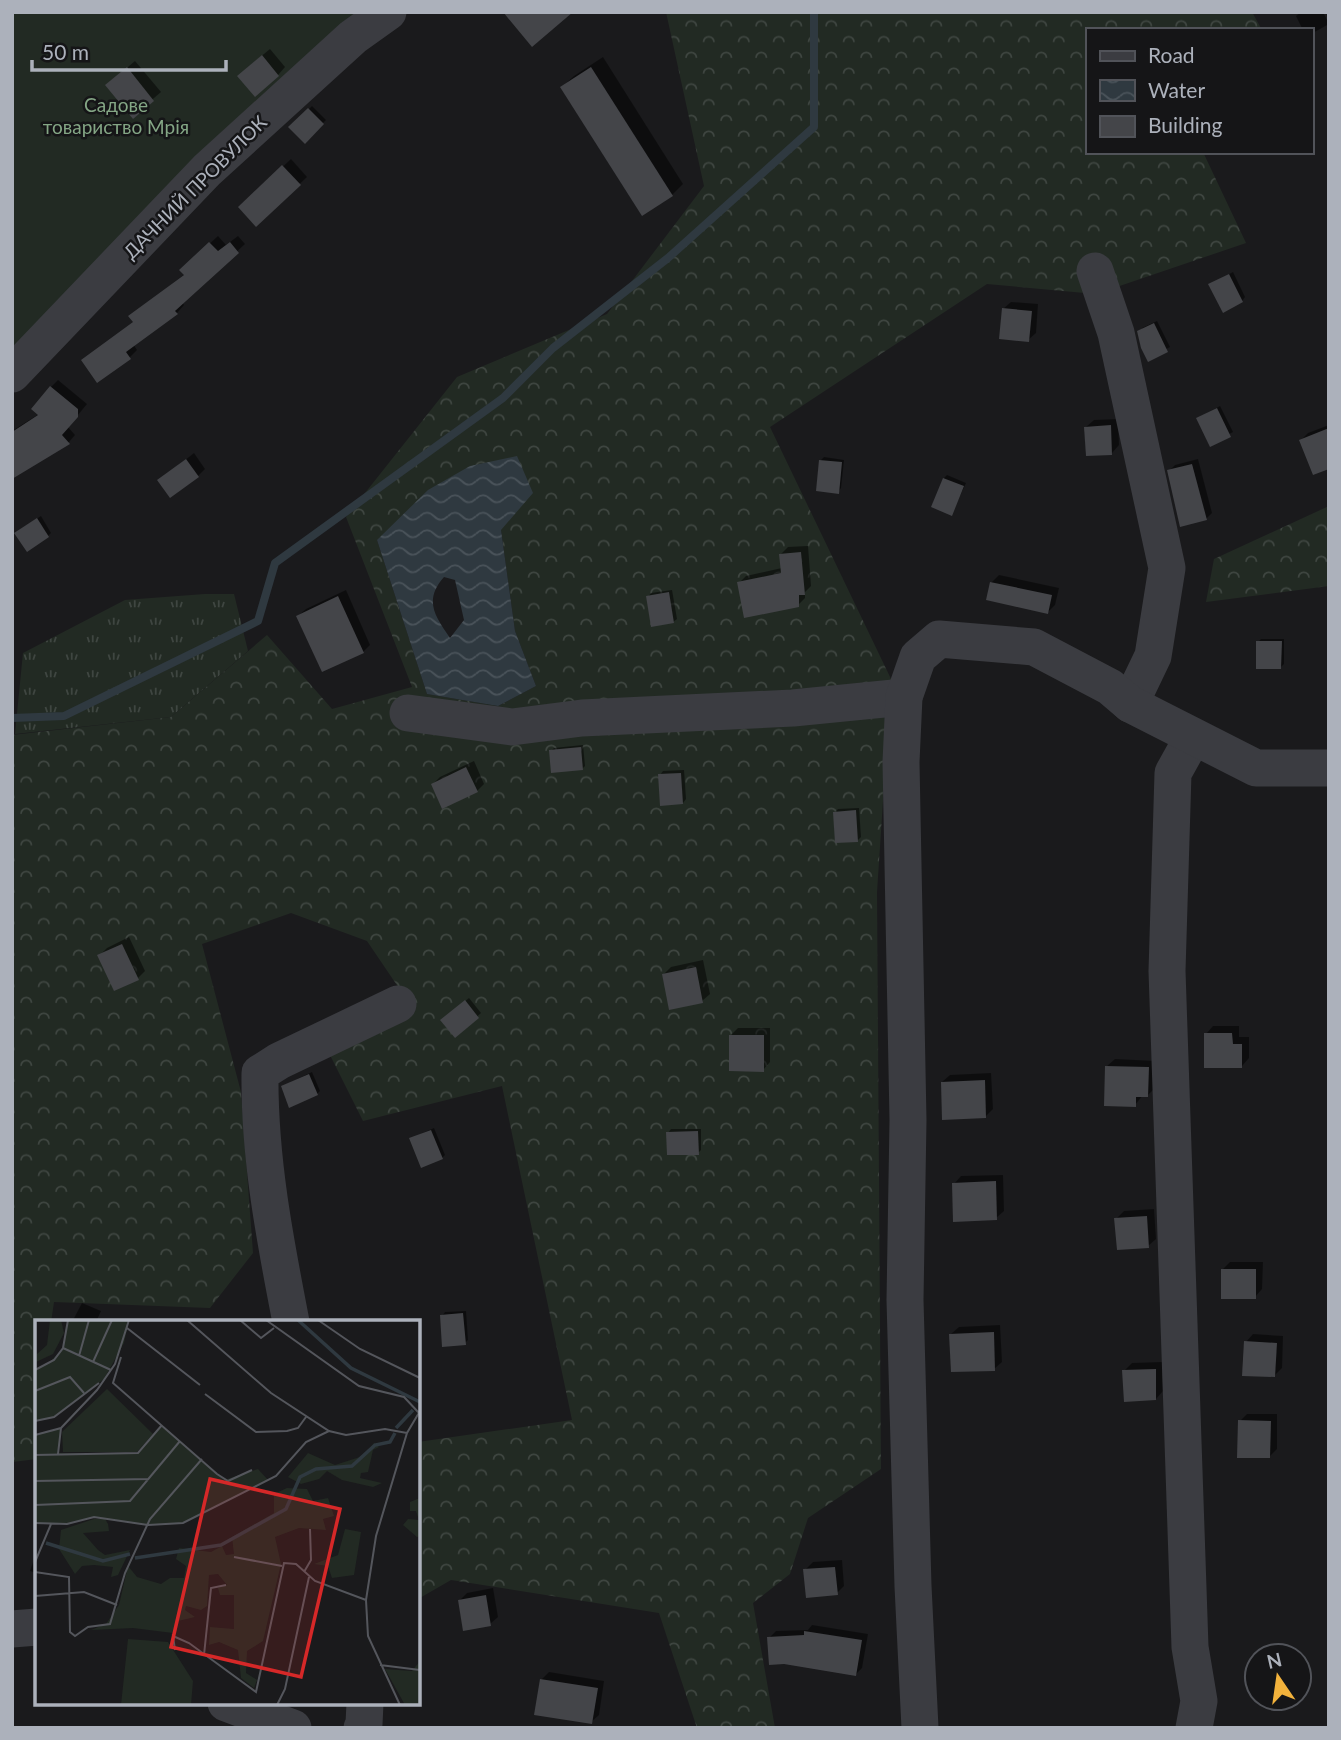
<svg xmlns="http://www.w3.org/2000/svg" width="1341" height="1740" viewBox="0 0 1341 1740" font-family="Lato,sans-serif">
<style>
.grass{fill:url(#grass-tufts)}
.forest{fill:url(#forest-crowns);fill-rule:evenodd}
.garden{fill:#222a23}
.water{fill:url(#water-waves);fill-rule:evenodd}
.shadow{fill:#0007}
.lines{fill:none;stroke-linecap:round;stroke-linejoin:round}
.stream{stroke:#2f3940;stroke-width:8}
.building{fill:#444549}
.minor{stroke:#3b3c41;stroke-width:37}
.labels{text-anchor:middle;stroke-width:5;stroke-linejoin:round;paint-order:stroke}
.park-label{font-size:19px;fill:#84a685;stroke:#151517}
.street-label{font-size:19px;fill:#acb1bb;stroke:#151517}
.inset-river{fill:none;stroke:#2f3940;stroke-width:3.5}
.inset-road{fill:none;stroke:#54565c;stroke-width:2}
.view{fill:#d62828;fill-opacity:0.15;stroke:#d62828;stroke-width:3.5}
.inset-edge{fill:none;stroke:#acb1bb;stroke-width:3.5}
</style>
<defs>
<pattern id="grass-tufts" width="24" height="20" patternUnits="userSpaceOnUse" patternTransform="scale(1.75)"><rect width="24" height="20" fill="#222a23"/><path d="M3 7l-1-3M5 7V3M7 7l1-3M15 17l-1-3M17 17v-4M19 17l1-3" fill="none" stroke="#3f4641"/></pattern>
<pattern id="forest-crowns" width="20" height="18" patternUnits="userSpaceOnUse" patternTransform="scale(1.75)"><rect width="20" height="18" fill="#222a23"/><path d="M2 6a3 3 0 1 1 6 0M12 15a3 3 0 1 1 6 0" fill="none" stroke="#3f4641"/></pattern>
<pattern id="water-waves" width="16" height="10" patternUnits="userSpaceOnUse" patternTransform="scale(1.75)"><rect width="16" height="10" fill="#2f3940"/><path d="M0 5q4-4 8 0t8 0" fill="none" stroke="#4a535a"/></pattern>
</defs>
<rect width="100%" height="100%" fill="#1a1a1c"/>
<polygon class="grass" points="205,594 234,594 248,651 171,717 15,734 23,653 125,600"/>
<g class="forest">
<path d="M666 12H1252L1262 30H1087V152H1203L1246 243 1096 294 987 284 770 427 891 679 877 892 881 1469 808 1518 790 1574 753 1603 775 1728H697L659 1613 451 1580 418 1599V1442L572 1420 502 1086 363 1121 329 1053 409 1003 367 941 291 913 202 944 241 1092 253 1253 210 1308 54 1302 51 1322H37V1459L12 1462V735L171 717 267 635 332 709 412 687 346 517 457 377 607 314 704 186ZM501 530 515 631 536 686 498 706 427 694 377 540Z"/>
<polygon points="1329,506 1329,586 1206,602 1214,559"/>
</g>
<polygon class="garden" points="12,12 388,12 12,374"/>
<path class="water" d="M517 456 533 493 501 530 515 631 536 686 498 706 427 694 377 540 428 490 470 466ZM444 577 455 580 464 620 450 638C434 615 424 600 444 577Z"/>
<g class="shadow">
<polygon points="1301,12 1323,12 1329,24 1311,34 1311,30 1303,30 1296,16"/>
<polygon points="270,49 285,67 278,75 247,68"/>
<polygon points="603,57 683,184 672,195 562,87 574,76"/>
<polygon points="135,61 161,92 133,116 115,78"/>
<polygon points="312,106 326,120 305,141 291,127"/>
<polygon points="291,159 307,177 257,224 240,207"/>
<polygon points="218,236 226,245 238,236 245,244 182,302 184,305 177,313 133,344 137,350 130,357 98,380 134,321 130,316 185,274 181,270"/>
<polygon points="1233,272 1245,297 1242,301 1211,284"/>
<polygon points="1011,302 1038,304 1036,333 1028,340 1003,309"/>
<polygon points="1157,321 1170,347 1148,359 1142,328"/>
<polygon points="58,380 87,404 68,427 75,435 69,442 12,477 12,431 39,414 51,387"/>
<polygon points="1220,406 1233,432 1211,444 1198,418"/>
<polygon points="1118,419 1119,445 1112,453 1086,427 1094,420"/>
<polygon points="1329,425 1329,467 1301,440 1308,433"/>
<polygon points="194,453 205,469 198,476 160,480"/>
<polygon points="824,457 844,460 841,488 838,492 821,460"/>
<polygon points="1198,459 1212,513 1206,519 1169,471 1175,465"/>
<polygon points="947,475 966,483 952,513 944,478"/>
<polygon points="41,516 51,533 48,536 19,530"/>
<polygon points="808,546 811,586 805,592 805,598 798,605 739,583 746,576 782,568 781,554 788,547"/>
<polygon points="999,575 1059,588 1055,605 1047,613 991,583"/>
<polygon points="346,590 370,645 363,652 298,616 306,609"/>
<polygon points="672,590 677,619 673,622 648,597 651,593"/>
<polygon points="1261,639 1284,639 1284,664 1281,667 1258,642"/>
<polygon points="583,745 585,766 582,769 551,751 554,748"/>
<polygon points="474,761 484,784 477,791 433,784 440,777"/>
<polygon points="684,770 686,799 683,803 660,775 663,771"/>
<polygon points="859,808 861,837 858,840 835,812 838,809"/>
<polygon points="129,937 145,971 138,978 99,956 107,948"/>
<polygon points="703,960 710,994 702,1001 664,974 671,967"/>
<polygon points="469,998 481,1013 455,1036 446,1017"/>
<polygon points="1213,1026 1239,1026 1239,1037 1249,1037 1249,1058 1242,1066 1206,1034"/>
<polygon points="738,1028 770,1028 770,1062 763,1070 731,1035"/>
<polygon points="1115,1059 1156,1061 1155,1088 1147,1096 1143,1095 1135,1105 1107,1066"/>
<polygon points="312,1072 320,1091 317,1094 283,1086"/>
<polygon points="991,1073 993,1109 985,1117 942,1082 950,1075"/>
<polygon points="434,1128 445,1155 442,1158 412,1138"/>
<polygon points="671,1129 701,1129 701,1150 698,1153 668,1133"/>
<polygon points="1003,1175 1004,1211 996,1218 954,1184 961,1176"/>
<polygon points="1154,1209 1156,1239 1148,1246 1116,1219 1124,1211"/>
<polygon points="1230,1262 1263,1262 1262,1289 1255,1297 1222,1270"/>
<polygon points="82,1303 101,1311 96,1322 72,1322"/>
<polygon points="466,1311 468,1340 465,1343 442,1316 445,1312"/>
<polygon points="1000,1325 1002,1362 994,1369 951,1334 959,1327"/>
<polygon points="1253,1334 1283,1336 1282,1368 1274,1376 1246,1342"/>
<polygon points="1162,1362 1163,1391 1156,1399 1124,1371 1132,1363"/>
<polygon points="1247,1414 1277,1414 1277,1449 1270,1456 1240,1421"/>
<polygon points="37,1551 37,1573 30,1571"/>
<polygon points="842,1560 844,1586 837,1593 805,1570 813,1562"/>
<polygon points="493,1588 498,1617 490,1624 460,1600 467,1593"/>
<polygon points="812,1625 868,1634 862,1668 856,1674 769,1638 776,1631 808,1630"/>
<polygon points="549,1672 604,1681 599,1715 591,1722 541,1680"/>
</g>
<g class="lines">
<polyline class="stream" points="12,718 64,716 258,621 275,563 503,398 553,348 668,258 814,127 814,12"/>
</g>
<g class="building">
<polygon points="503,12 573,12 532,47"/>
<polygon points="262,55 279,76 255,97 237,76"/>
<polygon points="127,67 154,101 133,119 105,85"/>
<polygon points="591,67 673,196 642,216 560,87"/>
<polygon points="308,108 324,124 305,144 288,127"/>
<polygon points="282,165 301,185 256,227 238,207"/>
<polygon points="209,242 218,251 230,242 239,253 175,311 178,314 126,352 131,359 97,383 81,360 133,322 128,316 184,275 179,270"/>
<polygon points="1229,274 1243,302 1223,313 1208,284"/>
<polygon points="1002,308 1032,311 1029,342 999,339"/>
<polygon points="1154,323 1168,352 1148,362 1141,348 1137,331"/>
<polygon points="50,386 78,409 78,417 62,435 70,444 12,479 12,432 38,415 31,409"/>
<polygon points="1217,408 1231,437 1210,447 1196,418"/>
<polygon points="1111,425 1112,455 1086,456 1084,427"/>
<polygon points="1329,428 1329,469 1313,475 1299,440"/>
<polygon points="186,459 199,477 170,498 157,480"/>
<polygon points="819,460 842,462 839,494 816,491"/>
<polygon points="1192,464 1207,520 1180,527 1167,470"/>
<polygon points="943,478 964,486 952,516 931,507"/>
<polygon points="37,518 49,537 27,552 14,533"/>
<polygon points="801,552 805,595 799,595 799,607 744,618 737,582 781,573 779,554"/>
<polygon points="990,582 1052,595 1048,614 986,600"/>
<polygon points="669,592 674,623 651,627 646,596"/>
<polygon points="338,596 364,653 322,672 296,616"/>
<polygon points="1256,641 1282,641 1281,669 1256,669"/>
<polygon points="581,747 583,770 551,773 549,750"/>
<polygon points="466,767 478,792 442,809 431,784"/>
<polygon points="681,773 683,804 660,806 658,774"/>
<polygon points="856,810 858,842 835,843 833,812"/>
<polygon points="122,944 139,980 114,991 97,955"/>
<polygon points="696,967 703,1003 669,1010 662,974"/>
<polygon points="465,1000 479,1018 455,1038 440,1020"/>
<polygon points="1204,1033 1232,1033 1233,1044 1242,1044 1242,1068 1204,1068"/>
<polygon points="729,1035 764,1035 764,1072 729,1071"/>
<polygon points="1105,1066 1149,1067 1148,1097 1136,1097 1136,1107 1104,1106"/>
<polygon points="309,1074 318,1095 289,1108 281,1086"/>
<polygon points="985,1080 986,1118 942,1120 941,1082"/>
<polygon points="431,1130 443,1159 421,1168 409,1138"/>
<polygon points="698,1131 699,1155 667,1155 666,1132"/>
<polygon points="996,1181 997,1220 953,1222 952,1183"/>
<polygon points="1147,1216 1149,1248 1117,1250 1114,1218"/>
<rect x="1221" y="1269" width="35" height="30"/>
<polygon points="463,1313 466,1345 442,1347 440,1315"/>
<polygon points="994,1332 995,1371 951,1372 949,1334"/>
<polygon points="1244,1341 1277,1343 1275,1377 1242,1376"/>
<polygon points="1156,1369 1156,1400 1124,1402 1122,1370"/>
<polygon points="1238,1420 1271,1421 1270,1458 1237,1458"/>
<polygon points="835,1567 838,1595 806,1598 803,1569"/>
<polygon points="486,1595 491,1626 463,1631 458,1600"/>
<polygon points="804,1631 862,1640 856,1676 784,1664 769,1665 767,1637 804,1635"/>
<polygon points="540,1679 598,1688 592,1724 534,1715"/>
</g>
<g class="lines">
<g class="minor">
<polyline points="1095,271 1116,333 1167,568 1153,656 1130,704"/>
<polyline points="12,374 207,170 353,37 388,12"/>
<polyline points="408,713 512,727 582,718 793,708 904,697"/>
<polyline points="1193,737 1173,773 1167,971 1190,1647 1199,1701 1194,1728"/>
<path d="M291 1322C275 1240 259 1157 260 1073L279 1061 398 1004"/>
<polyline points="12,1629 37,1627"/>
<polyline points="226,1703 293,1728"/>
<polyline points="362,1728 364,1724 365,1703"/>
<polyline points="920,1728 913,1586 905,1300 908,1120 901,762 904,697 918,657 939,639 1034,647 1110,687 1130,704 1256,768 1329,768"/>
</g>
</g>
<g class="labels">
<g class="park-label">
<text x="116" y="112">Садове<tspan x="116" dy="22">товариство Мрія</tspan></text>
</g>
<g class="street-label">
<text transform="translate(195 187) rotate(-45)" y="7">ДАЧНИЙ ПРОВУЛОК</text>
</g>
</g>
<g transform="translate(35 1320)">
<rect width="385" height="385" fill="#1a1a1c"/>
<path d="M15 0H26L29 13 18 34 1 42 2 34 12 25ZM339 123 344 127 338 130 333 152 326 153 325 158 347 163 338 167 307 160 292 151 284 159 266 164 253 157 273 133 300 145 328 136ZM252 168 272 169 278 181 293 178 299 196 288 199 291 210 264 208 240 217 246 244 228 321 212 331 211 353 222 360 219 368 206 358 203 330 184 322 174 325 175 307 199 309V275H185L183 268 192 265 183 254 174 255 172 286 166 290 151 286 150 290 160 297 143 301 138 313 98 308 56 310 71 304 84 285 93 246 102 257 126 264 135 258H149L151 246 141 239 144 228 176 232 187 226 191 235 199 234 197 217 239 193V174ZM385 178V216L382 217 368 205 373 199 384 200 381 191H375V182ZM59 199H70L73 204 74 211 48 213 63 230 70 235 95 230 83 255 76 257 78 247 59 245 47 246 40 254 24 229 26 210ZM310 209 326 212 319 255 297 258 293 246 279 244 303 235Z" fill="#222a23"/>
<path d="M72 69 118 114 102 132H28L27 112Z" fill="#222a23"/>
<path d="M33 0H94L89 23 69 59 19 97 0 101V50L14 43 28 28ZM127 105 189 160 223 149 233 160 148 203 113 205 59 197 32 204 0 203V115L26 108 23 133H103ZM93 319 133 322 158 361 156 385H86ZM385 341V385H370L350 349 377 351Z" fill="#222a23"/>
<path class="inset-river" d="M263 0 316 48 385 82M361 108 378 90M11 223 68 241 95 234M100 238 186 225 251 189 265 157 281 149 317 146 340 125 355 122 360 113"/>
<path class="inset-road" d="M152 0 236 73 294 111 311 115 350 109 372 113M205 0 226 18 239 8M231 0 324 66 369 77 384 93M283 0 325 29 385 58M92 8 165 65M28 28 76 50M44 36 54 0M86 37 78 63 182 154 193 161 217 150M58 42 77 0M0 50 19 40 28 28 33 0M0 71 35 57 49 73M170 74 221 112 252 111 263 108 271 97M0 101 19 97 64 63M0 115 26 108 62 70 80 44 94 0M23 134 26 108M0 135 103 133 127 105M0 161 114 159M0 185 95 181 145 121M0 203 32 204 59 197 113 205 148 203 241 156 271 122 294 111M199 237 247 246M0 242 16 204M0 252 34 257 35 312 40 316 53 307 75 304 90 253 115 199 167 139M269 252 276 240 275 209M0 276 49 272 82 285M140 330 138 316 154 323 221 372 249 243 261 244 280 261 331 280M169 335 176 268 191 265M345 345 385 350M242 385 250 369 274 257M365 385 333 316 331 280 341 216 372 113 385 91"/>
<path class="view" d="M175 159 305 189 266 357 136 327Z"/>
<rect width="385" height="385" class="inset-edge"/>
</g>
<rect width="1341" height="1740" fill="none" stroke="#acb1bb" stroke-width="28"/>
<rect x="1086" y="28" width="228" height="126" fill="#151517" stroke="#515359" stroke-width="2"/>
<rect x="1100" y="51" width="35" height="10" fill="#3b3c41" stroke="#515359" stroke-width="2"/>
<text x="1148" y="63" font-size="21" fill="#acb1bb">Road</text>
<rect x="1100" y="80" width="35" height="21" fill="url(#water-waves)" stroke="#515359" stroke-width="2"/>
<text x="1148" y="98" font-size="21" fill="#acb1bb">Water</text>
<rect x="1100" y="116" width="35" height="21" fill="#444549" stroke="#515359" stroke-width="2"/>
<text x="1148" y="133" font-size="21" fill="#acb1bb">Building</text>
<g transform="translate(1278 1677) rotate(347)"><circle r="33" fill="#151517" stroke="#515359" stroke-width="2"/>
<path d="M0-5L12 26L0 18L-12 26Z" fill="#f2b23c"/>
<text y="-10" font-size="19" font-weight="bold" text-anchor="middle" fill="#acb1bb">N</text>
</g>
<path d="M32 60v10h194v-10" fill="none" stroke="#acb1bb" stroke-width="3.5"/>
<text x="42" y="60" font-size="21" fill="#acb1bb" stroke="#151517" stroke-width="5" paint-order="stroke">50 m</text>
</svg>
